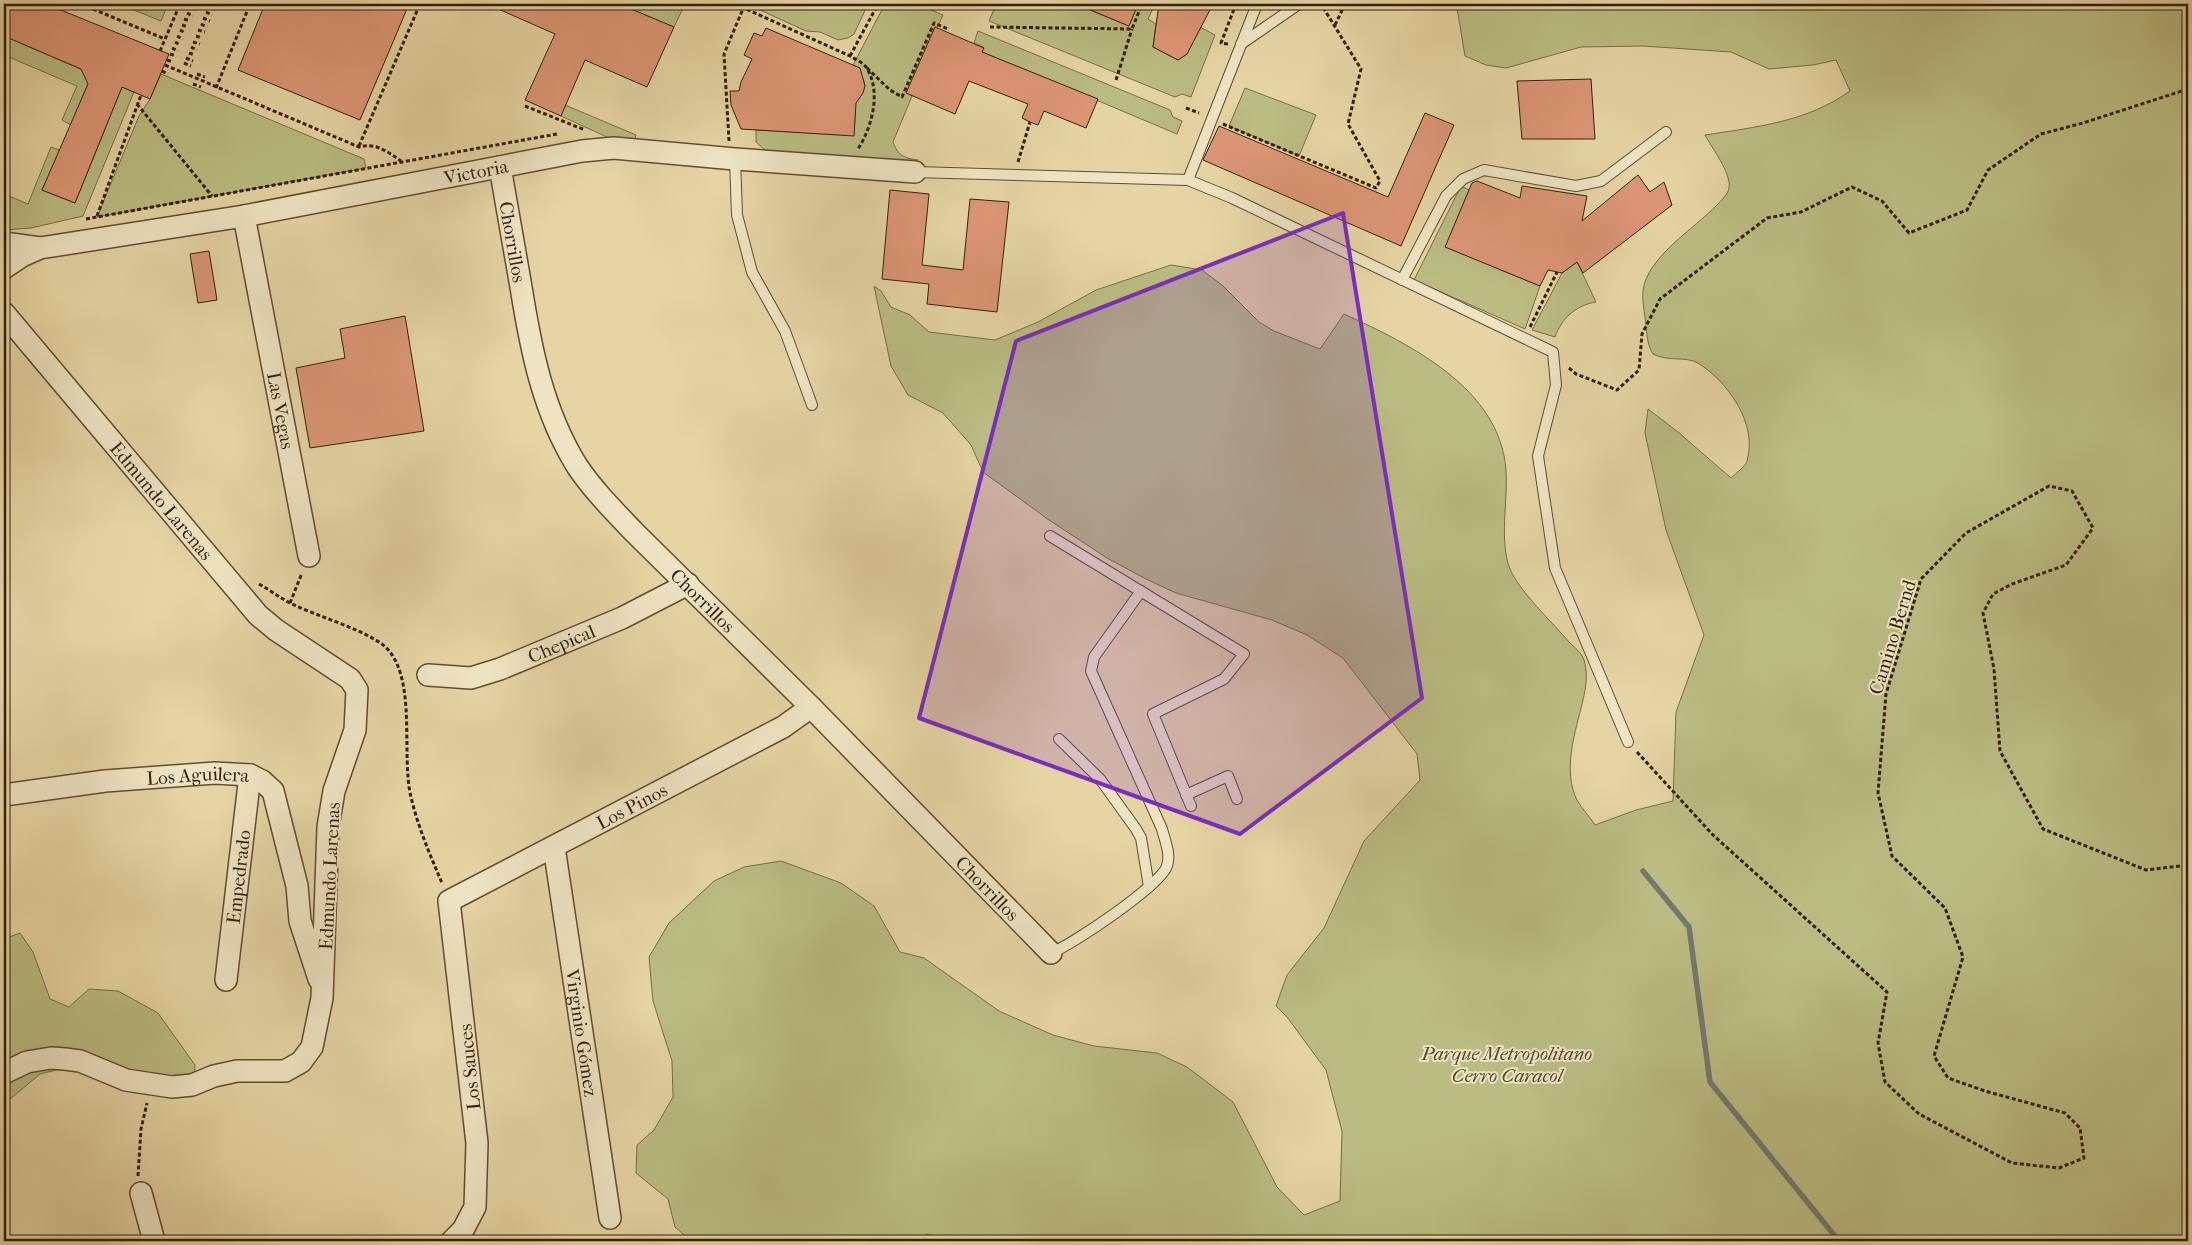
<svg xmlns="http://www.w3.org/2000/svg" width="2192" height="1245" viewBox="0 0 2192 1245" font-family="'IM FELL French Canon',serif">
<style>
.green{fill:#babc81;stroke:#766d45}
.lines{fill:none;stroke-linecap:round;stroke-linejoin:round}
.stream{stroke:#72796f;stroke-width:5.5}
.building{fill:#dc9675;stroke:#331e09}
.lane-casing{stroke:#604c30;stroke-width:12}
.street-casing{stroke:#604c30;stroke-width:24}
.path{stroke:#331e09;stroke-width:3;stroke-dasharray:4 2.5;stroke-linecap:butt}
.lane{stroke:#eee4c3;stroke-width:10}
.street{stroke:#eee4c3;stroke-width:21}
.marked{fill:#7b2cbf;fill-opacity:0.2;stroke:#7b2cbf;stroke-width:4;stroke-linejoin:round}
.labels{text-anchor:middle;stroke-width:4;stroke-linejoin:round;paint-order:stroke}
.street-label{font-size:19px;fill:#331e09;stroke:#eee4c3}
.park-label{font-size:19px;font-style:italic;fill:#554627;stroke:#eee4c3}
</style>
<rect width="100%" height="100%" fill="#e5d5a3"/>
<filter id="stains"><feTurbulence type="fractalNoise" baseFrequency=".004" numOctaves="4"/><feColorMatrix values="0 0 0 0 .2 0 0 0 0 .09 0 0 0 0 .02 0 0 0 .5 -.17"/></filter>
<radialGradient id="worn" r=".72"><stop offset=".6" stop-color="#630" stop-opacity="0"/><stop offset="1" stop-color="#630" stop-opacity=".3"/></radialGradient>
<g class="green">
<polygon points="119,4 168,4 161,21"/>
<polygon points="619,4 685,4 674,27"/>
<polygon points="747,4 868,4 854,34 848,38 838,40 820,32 806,31"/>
<path d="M885 4H917L943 15 937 28 935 27 907 93 912 96 893 142C898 156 904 158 918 160L850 162 765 150 756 142V130L854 135 855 115 843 109 858 100 865 86 863 78 858 73 861 69 853 65Z"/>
<polygon points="996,4 1075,4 1129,26 1138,4 1155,4 1148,19 1156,24 1153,47 1178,60 1187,54 1200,27 1215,35 1191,97 1182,94 1175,97 989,21"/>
<path d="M1461 4H2188V1241H956L926 1234 923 1241H691L675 1227 668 1199 636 1173 637 1145 654 1130 673 1097 672 1061 653 1001 649 957 669 923 714 881 744 867 781 861 841 883 874 906 900 952 924 958 999 1011 1053 1035 1094 1046 1157 1053 1187 1067 1233 1102 1277 1187 1304 1215 1340 1201 1342 1131 1326 1070 1287 1017 1276 1006 1287 975 1324 928 1364 841 1420 780 1417 754 1343 658 1307 635 1272 620 1176 593 1146 579 1107 558 1049 520 983 472 971 445 943 413 908 395 891 366 874 286 881 291 891 307 910 315 929 332 995 340 1038 322 1096 290 1171 265 1202 270 1223 286 1259 322 1274 331 1320 349 1344 314C1410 344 1501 389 1506 471 1508 500 1499 542 1510 569 1519 591 1553 623 1569 642 1574 647 1582 653 1584 660 1589 676 1585 692 1581 708 1574 736 1563 772 1577 800 1582 809 1590 817 1595 825L1636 810 1673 801 1676 712 1704 635 1666 530 1645 433 1648 409 1678 432 1731 478C1736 473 1745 467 1747 461 1758 424 1728 382 1698 363 1686 356 1668 362 1653 354 1646 343 1647 330 1645 317 1644 309 1642 299 1643 291 1646 258 1695 228 1717 205 1721 201 1729 193 1729 187 1731 173 1712 148 1705 135 1756 127 1807 122 1850 91L1836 60 1813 65 1769 69 1731 52 1643 46 1581 47 1506 68 1486 65 1465 56 1457 8Z"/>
<polygon points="978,31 1170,110 1173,117 1182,121 1177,134 982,52 983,47 974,43"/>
<polygon points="4,36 92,74 71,125 62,120 77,86 4,55"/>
<polygon points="161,74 364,159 366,168 97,217 139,116 150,99"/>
<polygon points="122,87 134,92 83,216 31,228 4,230 4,194 28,204 51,147 60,150 42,190 75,203"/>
<polygon points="1245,88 1316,115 1299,156 1229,126"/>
<polygon points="565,105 636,135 634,141 609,138 561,116"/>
<polygon points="1461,186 1469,190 1446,247 1540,286 1525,329 1414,280"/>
<path d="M1577 262 1596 302C1576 305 1561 319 1555 337L1532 330 1562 273Z"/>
<polygon points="20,933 33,952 50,999 69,1007 89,989 118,991 158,1013 195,1065 194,1093 72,1066 40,1074 9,1100 4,1102 4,939"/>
</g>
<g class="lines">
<polyline class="stream" points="1643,871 1689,927 1710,1082 1839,1241"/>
</g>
<g class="building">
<polygon points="4,4 46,4 169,54 150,99 122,87 75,203 42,190 88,84 81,69 4,36"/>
<polygon points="265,4 409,4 360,120 238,70"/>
<polygon points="487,4 619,4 674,27 647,87 585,60 561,116 525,100 555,34"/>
<polygon points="1076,4 1138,4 1129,26"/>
<polygon points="1159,4 1213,4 1187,54 1178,60 1153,47"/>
<polygon points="935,27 984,48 982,52 1098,99 1086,128 1044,111 1038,125 1030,122 1022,118 1028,104 969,81 955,114 906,93"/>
<polygon points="766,28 860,68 865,86 863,93 856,103 854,136 741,129 731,105 730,91 739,91 741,82 752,59 744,55 754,33 762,36"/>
<polygon points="1591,79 1595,139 1522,139 1517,81"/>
<polygon points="1425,113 1454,125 1401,246 1203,160 1219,126 1388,197"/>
<polygon points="1638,175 1650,192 1664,182 1672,205 1583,273 1577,262 1562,273 1548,270 1540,286 1445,247 1472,183 1477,181 1520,198 1522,186 1587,196 1582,221"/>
<polygon points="890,190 929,194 922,265 963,270 970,199 1009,202 997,312 927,304 929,284 882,279"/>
<polygon points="209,251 217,300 198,303 190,254"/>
<polygon points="405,316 424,431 310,448 296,368 345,358 340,329"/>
</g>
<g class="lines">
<defs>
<g id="lane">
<polyline points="1241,44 1299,4"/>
<polyline points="735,159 737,215 752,272 785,331 812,405"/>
<polyline points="915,172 1188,180 1232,198 1553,352 1556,385 1538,456 1555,568 1628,742"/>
<polyline points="1188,180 1257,4"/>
<polyline points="1402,280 1446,196 1463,179 1484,170 1576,186 1601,181 1666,132"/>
<polyline points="1050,536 1244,654 1224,679 1153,714 1191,806"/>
<polyline points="1059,739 1100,779 1136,829 1141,838 1149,887"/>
<polyline points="1186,795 1228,776 1237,799"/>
<path d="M1051 953C1072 945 1161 885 1167 866 1171 854 1165 841 1162 829L1091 671 1094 657 1141 591"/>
</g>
<g id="street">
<path id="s1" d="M500 167C507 207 514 247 521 287 531 350 543 411 577 466 593 490 614 511 634 532L811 707 1051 953"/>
<path id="s2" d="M244 216 309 556"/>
<polyline points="4,243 40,248"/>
<path id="s3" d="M4 268 22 256 40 248 244 216 582 151 614 148 735 159 915 172"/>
<path id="s4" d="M4 313 258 615 276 630 350 679 357 690 355 730 334 791 328 827 322 998 312 1047 301 1062 285 1071H237L214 1076 192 1085 172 1087 126 1080 80 1061 65 1059 51 1058 27 1062 4 1073"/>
<path id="s5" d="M428 675 471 678 500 669 622 618 688 584"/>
<path id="s6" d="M4 795 105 781 215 773 250 775 262 781 273 791 297 886 300 921 319 979"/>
<path id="s7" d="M554 847 610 1218"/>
<path id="s8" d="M226 980 250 775"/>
<polyline points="141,1193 154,1241"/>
<path id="s9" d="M452 1241 463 1230 475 1207 477 1143 449 901 783 727 811 707"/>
</g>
</defs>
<use href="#lane" class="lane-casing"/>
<use href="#street" class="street-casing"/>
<g class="path">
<polyline points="81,4 165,39"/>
<polyline points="196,4 197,4"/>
<path d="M735 4 850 56C855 59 862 62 866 67 882 91 872 127 858 149"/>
<polyline points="208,6 215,9"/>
<polyline points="940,6 941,4"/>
<polyline points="189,7 195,10"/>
<polyline points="206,12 212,15"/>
<polyline points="187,13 193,16"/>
<polyline points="203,18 210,21"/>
<polyline points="184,19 190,21"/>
<polyline points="201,24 207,27"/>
<polyline points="182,25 188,27"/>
<polyline points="1335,25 1345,4"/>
<polyline points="990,27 1132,29 1142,4"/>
<polyline points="180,30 185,33"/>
<polyline points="198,30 205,32"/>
<polyline points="177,36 183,39"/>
<polyline points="196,36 202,38"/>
<polyline points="175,42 180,45"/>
<polyline points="193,42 200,44"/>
<polyline points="1228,44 1221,43 1236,4"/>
<polyline points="191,47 197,50"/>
<polyline points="172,48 178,51"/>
<polyline points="160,51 180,4"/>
<polyline points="189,53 195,55"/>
<polyline points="170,54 176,56"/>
<polyline points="850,56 878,4"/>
<polyline points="186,58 193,61"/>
<polyline points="167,60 173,62"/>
<polyline points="184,63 191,66"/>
<path d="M165 65 359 147C375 142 388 152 401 161"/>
<polyline points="867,68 890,90 902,97 934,23 948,29"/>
<polyline points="162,71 168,74"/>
<polyline points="197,74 205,77"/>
<polyline points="1116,80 1132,29"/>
<polyline points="193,84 201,87"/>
<polyline points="216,88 250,4"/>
<polyline points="137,104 212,196"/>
<polyline points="525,106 585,130"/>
<polyline points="1186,108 1199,113"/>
<polyline points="1223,124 1376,188 1380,181 1348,124 1361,69 1321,4"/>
<polyline points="729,141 724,54 745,4"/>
<polyline points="359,146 420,4"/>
<polyline points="1018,162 1030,122"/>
<polyline points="97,216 141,95"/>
<polyline points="86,219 557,134"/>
<polyline points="1530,327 1557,272"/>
<polyline points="1569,368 1576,374 1617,390 1639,370 1642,334 1660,299 1767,218 1801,212 1852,187 1882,201 1909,233 1967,210 1988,170 2041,134 2083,123 2188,89"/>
<path d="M259 584C270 590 280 598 292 604 319 617 354 626 379 642 420 668 400 754 411 797 418 827 430 855 442 883"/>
<polyline points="290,603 302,573"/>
<polyline points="1637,752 1713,835 1887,992 1878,1043 1885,1082 1919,1114 2012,1163 2059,1168 2084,1158 2080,1128 2065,1113 1985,1091 1948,1078 1934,1056 1963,957 1945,908 1892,856 1878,793 1886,694 1921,579 1966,533 2049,486 2072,491 2093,528 2066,565 2012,584 1993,594 1983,613 1994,669 2000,751 2043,829 2146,870 2188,865"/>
<polyline points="138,1176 141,1129 147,1103"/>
</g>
<use href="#lane" class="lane"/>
<use href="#street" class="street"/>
</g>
<path class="marked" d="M1343 213 1422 698 1240 834 919 718 1016 341Z"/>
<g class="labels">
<g class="street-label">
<text dy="7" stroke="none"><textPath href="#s3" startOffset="484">Victoria</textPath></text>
<text dy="7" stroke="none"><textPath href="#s1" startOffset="76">Chorrillos</textPath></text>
<text dy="7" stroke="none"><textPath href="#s2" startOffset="198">Las Vegas</textPath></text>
<text dy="7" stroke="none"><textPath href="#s4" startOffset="245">Edmundo Larenas</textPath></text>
<text dy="7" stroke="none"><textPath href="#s1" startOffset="495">Chorrillos</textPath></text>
<text transform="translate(1892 637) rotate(-73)" y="7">Camino Bernd</text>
<text dy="7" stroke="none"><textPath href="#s5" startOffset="140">Chepical</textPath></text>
<text dy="7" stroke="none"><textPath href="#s6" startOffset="195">Los Aguilera</textPath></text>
<text dy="7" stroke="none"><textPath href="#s9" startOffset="555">Los Pinos</textPath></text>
<text transform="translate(329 876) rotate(-87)" y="7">Edmundo Larenas</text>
<text dy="7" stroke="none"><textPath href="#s8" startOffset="104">Empedrado</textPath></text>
<text dy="7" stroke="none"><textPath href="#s1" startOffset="900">Chorrillos</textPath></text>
<text dy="7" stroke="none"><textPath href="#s7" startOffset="188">Virginio Gómez</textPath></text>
<text transform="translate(469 1067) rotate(-96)" y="7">Los Sauces</text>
</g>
<g class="park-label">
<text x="1507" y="1060">Parque Metropolitano<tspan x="1507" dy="22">Cerro Caracol</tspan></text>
</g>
</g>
<rect width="2192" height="1245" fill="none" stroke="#e5d5a3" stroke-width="20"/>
<rect x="5" y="5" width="2182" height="1235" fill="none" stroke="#331e09" stroke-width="2.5"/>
<rect x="10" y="10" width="2172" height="1225" fill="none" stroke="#331e09"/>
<rect width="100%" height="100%" filter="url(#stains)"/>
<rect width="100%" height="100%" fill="url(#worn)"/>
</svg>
